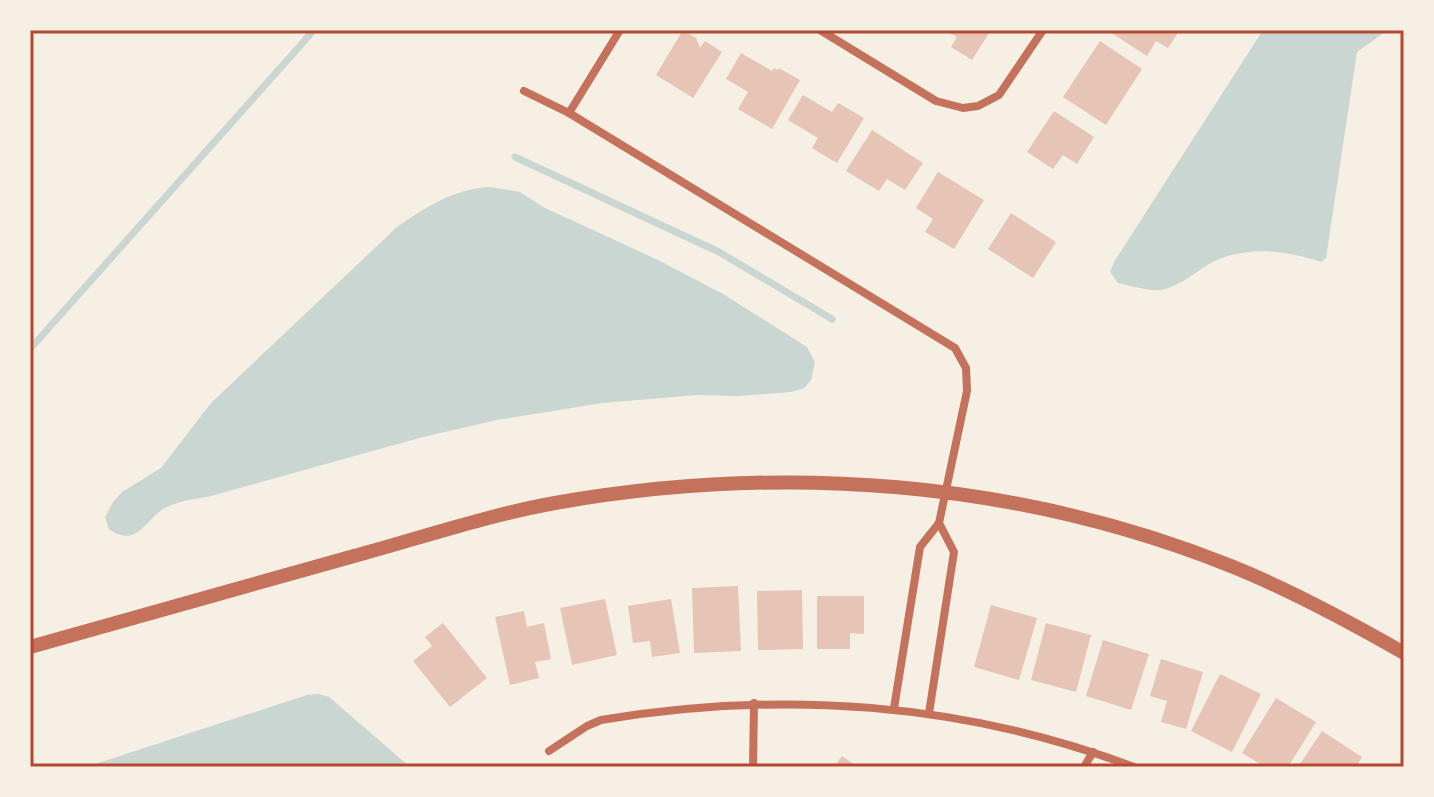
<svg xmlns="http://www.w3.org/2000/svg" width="1434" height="797" viewBox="0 0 1434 797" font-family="Manrope,sans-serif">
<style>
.water{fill:#c9d6d2}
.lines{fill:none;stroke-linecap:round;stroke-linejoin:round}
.stream{stroke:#c9d6d2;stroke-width:7}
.building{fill:#e6c5b7}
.minor{stroke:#c5725c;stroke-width:8}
.tertiary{stroke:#c5725c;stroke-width:14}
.neatline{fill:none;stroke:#b5482f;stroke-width:3}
</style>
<rect width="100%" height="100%" fill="#f6efe4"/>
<g class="water">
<path d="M1263 30H1388L1357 52 1326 258 1321 262C1285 250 1245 245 1211 263 1196 271 1179 287 1161 290 1148 291 1131 286 1118 283L1110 272 1114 262Z"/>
<path d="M490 187 520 192 543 207 658 260 723 294 807 347 815 362 811 380 804 388 791 392 738 396 698 395 602 403 497 420 423 437 211 496C197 499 181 500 167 507 146 516 139 550 109 529L105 517 113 502 122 492 161 468 211 403 397 227C424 208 456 188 490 187Z"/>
<polygon points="319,694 329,697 410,767 86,767 307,695"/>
</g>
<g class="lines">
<g class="stream">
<polyline points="515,157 719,252 832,319"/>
<polyline points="30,349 314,30"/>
</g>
</g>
<g class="building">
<polygon points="683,30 696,38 700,48 705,41 722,52 693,98 656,75"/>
<polygon points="945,30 991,30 972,60 951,47 957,37"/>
<polygon points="1107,30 1180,30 1168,48 1156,41 1147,56"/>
<polygon points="1100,41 1142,69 1106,125 1063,97"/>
<polygon points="741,53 772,71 774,68 778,70 779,68 800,80 772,129 738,109 748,92 726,79"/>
<polygon points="803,95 832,112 838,103 864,118 837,163 812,148 818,138 788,120"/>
<polygon points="1054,111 1094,137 1077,164 1063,155 1053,169 1027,152"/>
<polygon points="872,130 923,163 905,190 887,179 879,191 846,171"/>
<polygon points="938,172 984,200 954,249 925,232 933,219 916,208"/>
<polygon points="1011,213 1056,242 1033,278 988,249"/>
<polygon points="738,586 741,651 694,653 692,588"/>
<polygon points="802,590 803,649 758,650 757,591"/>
<polygon points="817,596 864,596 864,634 850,633 850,649 817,649"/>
<polygon points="605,599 617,655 572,665 560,608"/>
<polygon points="671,599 680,653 652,657 650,641 633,643 628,606"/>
<polygon points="991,605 1037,618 1019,680 974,667"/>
<polygon points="524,611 527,627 544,623 551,659 535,662 539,678 510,685 495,617"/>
<polygon points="443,623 487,678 450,707 413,661 432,646 425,637"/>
<polygon points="1046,623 1091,635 1076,692 1031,680"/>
<polygon points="1103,640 1149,654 1131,710 1086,696"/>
<polygon points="1161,659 1203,672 1186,729 1161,722 1167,701 1150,696"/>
<polygon points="1220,674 1261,694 1232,752 1191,731"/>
<polygon points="1276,698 1316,722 1288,767 1265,767 1242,753"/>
<polygon points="1322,731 1362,757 1356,767 1298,767"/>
<polygon points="842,756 858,767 834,767"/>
</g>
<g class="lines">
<g class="minor">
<polyline points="820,30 936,101 963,108 978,106 999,95 1043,30"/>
<polyline points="524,91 569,113 955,348 966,368 967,391 939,523 920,547 894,708"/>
<polyline points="569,113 620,30"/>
<polyline points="929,713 954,552 939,523"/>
<path d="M549 751 587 726 601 720C781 690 963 702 1134 767"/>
<polyline points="753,767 754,703"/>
<polyline points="1084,767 1093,752"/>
</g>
<path class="tertiary" d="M30 647C138 617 246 586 354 556 420 538 488 515 555 503 783 463 1016 480 1231 566 1291 590 1348 621 1404 653"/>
</g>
<rect width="1434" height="797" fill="none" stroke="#f6efe4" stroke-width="64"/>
<rect x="32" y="32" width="1370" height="733" class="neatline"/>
</svg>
